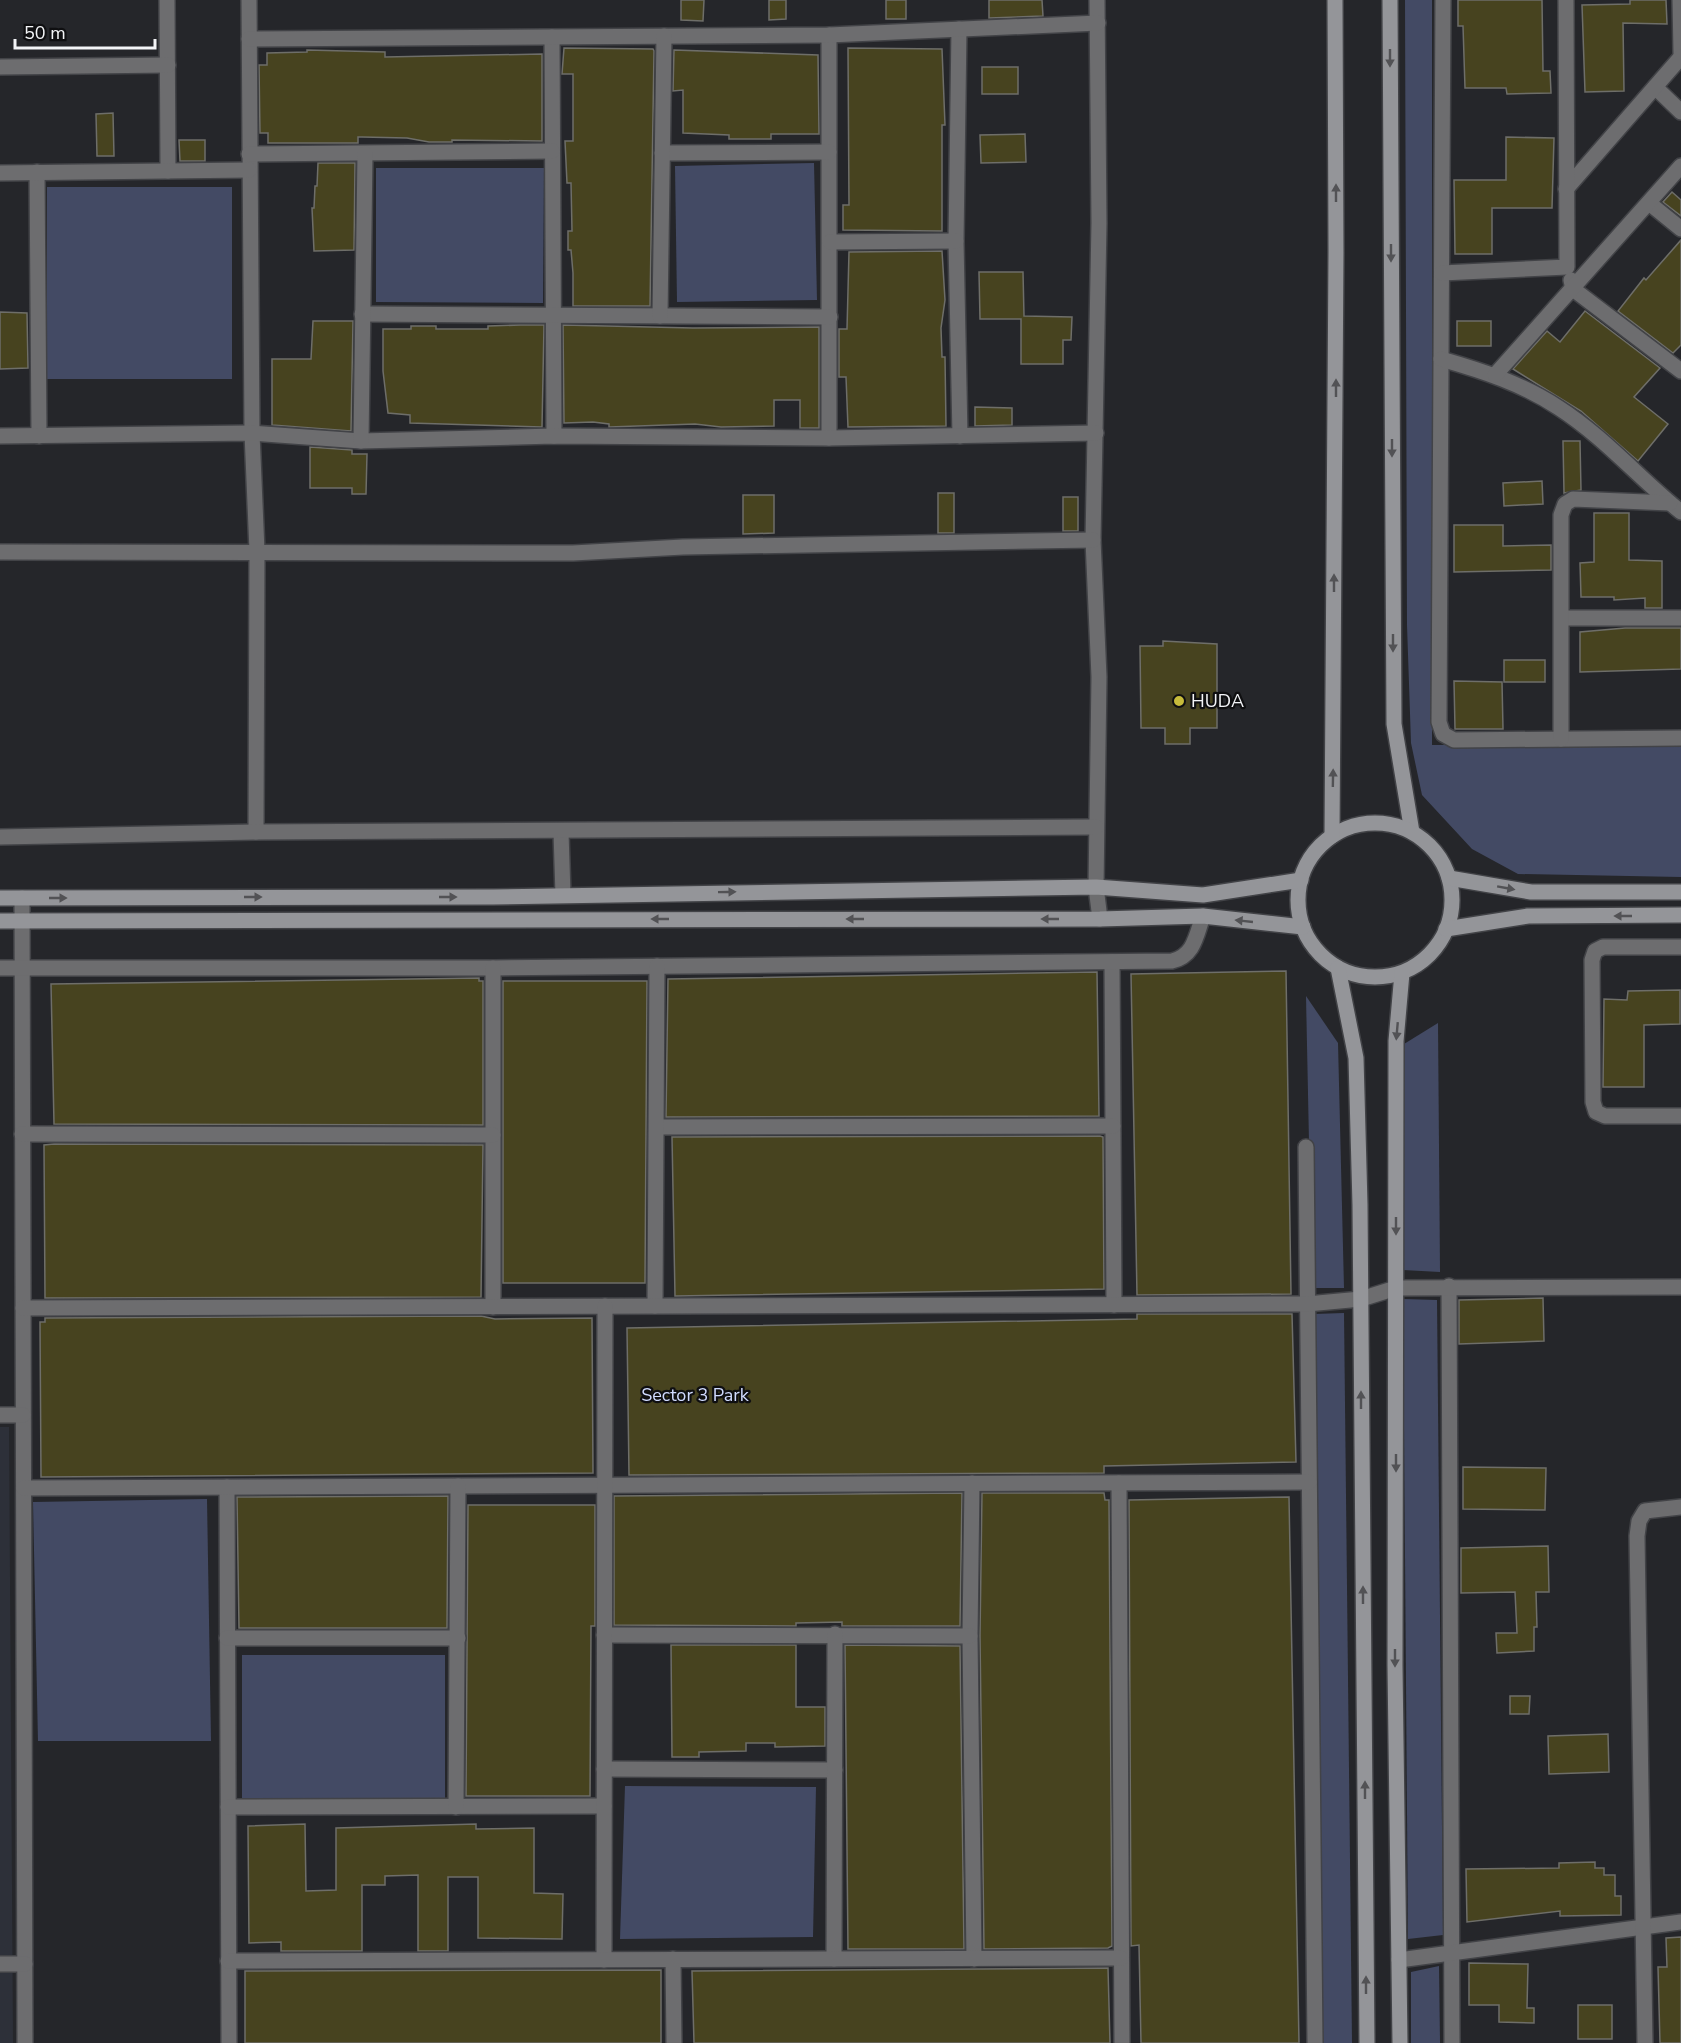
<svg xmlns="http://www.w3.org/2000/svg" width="1681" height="2043" viewBox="0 0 1681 2043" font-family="'Nunito Sans',sans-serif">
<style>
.built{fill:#2d3039}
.green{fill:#434a64}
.building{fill:#47431f;stroke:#6e6e69;stroke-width:1.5}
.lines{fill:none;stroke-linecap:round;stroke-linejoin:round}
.street-casing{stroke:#424347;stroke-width:18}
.secondary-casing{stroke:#424347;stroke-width:18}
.street{stroke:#6d6d6f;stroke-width:15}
.secondary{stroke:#949599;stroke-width:15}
.oneway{fill:#525255}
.poi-dot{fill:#c7bb3b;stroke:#0f0f11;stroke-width:2}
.labels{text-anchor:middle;stroke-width:4.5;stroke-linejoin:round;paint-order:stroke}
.poi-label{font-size:18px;fill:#f3f4f7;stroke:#0f0f11;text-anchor:start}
.park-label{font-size:18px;fill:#d1dbff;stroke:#0f0f11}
</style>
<rect width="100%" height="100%" fill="#25262a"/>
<polygon class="built" points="0,1427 9,1427 13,2043 0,2043"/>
<g class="green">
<polygon points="1405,0 1432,0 1432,745 1681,745 1681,877 1518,874 1472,849 1422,795 1411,743 1407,625"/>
<polygon points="814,163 817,300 677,302 675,166"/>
<polygon points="376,168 544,168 543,303 376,302"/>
<rect x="47" y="187" width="185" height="192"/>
<polygon points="1306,996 1338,1043 1344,1288 1312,1288"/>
<polygon points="1438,1023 1440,1272 1403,1270 1404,1044"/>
<polygon points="1403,1299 1437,1300 1443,1935 1408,1939"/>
<polygon points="1344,1313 1352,2043 1322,2043 1314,1314"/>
<polygon points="207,1499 211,1741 38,1741 33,1502"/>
<rect x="242" y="1655" width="203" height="145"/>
<polygon points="625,1786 816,1787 813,1937 620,1939"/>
<polygon points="1439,1966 1440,2043 1411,2043 1411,1972"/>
</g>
<g class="building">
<polygon points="681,0 704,0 703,21 681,20"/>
<polygon points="769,0 786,0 786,19 769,20"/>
<rect x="886" y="0" width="20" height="19"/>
<polygon points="989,0 1042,0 1043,16 989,18"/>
<polygon points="1458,0 1542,0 1543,71 1550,71 1551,93 1507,94 1506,88 1465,88 1463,26 1458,26"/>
<polygon points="1630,0 1666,0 1667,24 1623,23 1624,91 1585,92 1582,5 1630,4"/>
<polygon points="564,48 653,49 654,51 650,306 573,306 573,273 571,250 568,250 568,231 572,231 571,183 567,183 565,141 573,141 573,74 562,74"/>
<polygon points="848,48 942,49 945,125 942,125 942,231 843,230 843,205 849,205"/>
<polygon points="307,50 385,52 385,57 542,54 542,141 452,140 452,142 429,142 407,138 362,137 358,137 358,143 268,143 268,133 260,133 259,65 267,65 267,53 307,52"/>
<polygon points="674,50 818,55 819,134 771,134 771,139 729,139 729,135 683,133 683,90 673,91"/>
<rect x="982" y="67" width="36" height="27"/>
<polygon points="113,113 114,156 97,156 96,114"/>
<polygon points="1025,134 1026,162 981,163 980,135"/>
<polygon points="1506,137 1554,138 1552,208 1492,208 1492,254 1455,254 1454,180 1506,180"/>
<polygon points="179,140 205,140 205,161 180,161"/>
<polygon points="318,163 355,163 354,250 314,251 312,208 314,208 315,186 317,186"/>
<polygon points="1672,192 1681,200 1681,216 1663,202"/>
<polygon points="1681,240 1681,345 1673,353 1618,311 1644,278 1646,280"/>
<polygon points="942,251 945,300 941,328 942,357 945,357 946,426 848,427 846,377 839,377 839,329 847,329 849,252"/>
<polygon points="979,272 1023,272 1024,316 1072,317 1071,340 1063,340 1063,364 1021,364 1021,319 980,319"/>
<polygon points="1585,311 1660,368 1634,397 1668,424 1638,461 1581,411 1513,369 1547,331 1560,342"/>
<polygon points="0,312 27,313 28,368 0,369"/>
<polygon points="313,321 353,321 351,431 272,425 272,359 311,359"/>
<rect x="1457" y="321" width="34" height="25"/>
<polygon points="520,325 544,325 542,427 410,423 410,415 388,413 383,371 383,329 411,329 411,326 436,326 436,329 488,329 488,326"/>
<polygon points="563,325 693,328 819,327 819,428 800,428 800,400 774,400 774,426 721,427 695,424 609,427 609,424 593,422 564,423"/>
<polygon points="975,407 1012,408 1012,425 975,426"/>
<polygon points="1563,441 1580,441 1581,490 1564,493"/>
<polygon points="310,447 352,450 352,454 367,454 366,494 352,494 352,488 310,488"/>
<polygon points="1542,481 1543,504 1504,506 1503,483"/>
<rect x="938" y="493" width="16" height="40"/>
<polygon points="743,495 774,495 774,533 743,534"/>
<rect x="1063" y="497" width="15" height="34"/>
<polygon points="1594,513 1629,513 1629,560 1662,561 1662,608 1645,608 1645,598 1614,600 1614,597 1581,597 1580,563 1594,562"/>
<polygon points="1454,525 1503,525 1503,546 1551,545 1551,570 1454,572"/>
<polygon points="1625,628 1681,628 1681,669 1580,672 1580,632"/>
<polygon points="1163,641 1217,644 1217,728 1190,728 1190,744 1165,744 1165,728 1141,728 1140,646 1163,646"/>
<rect x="1504" y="660" width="41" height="22"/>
<polygon points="1454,681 1502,682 1503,729 1455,729"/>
<polygon points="1286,971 1291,1294 1137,1295 1131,974"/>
<polygon points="1097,972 1099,1116 666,1117 668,979"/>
<polygon points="479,978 479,981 483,981 483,1125 54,1124 51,984"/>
<polygon points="503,981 647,981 645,1283 503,1283"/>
<polygon points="1680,990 1680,1024 1644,1025 1644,1087 1603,1087 1604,999 1627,1000 1628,991"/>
<polygon points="672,1137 1100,1136 1103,1137 1104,1289 675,1296"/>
<polygon points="54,1144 483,1145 481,1297 45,1298 44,1145"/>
<polygon points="1543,1298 1544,1341 1459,1344 1459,1300"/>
<polygon points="1137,1314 1292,1314 1296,1462 1104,1466 1104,1473 629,1475 627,1328 1137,1319"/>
<polygon points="481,1316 495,1319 592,1318 593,1473 41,1477 40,1322 45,1322 45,1318"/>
<polygon points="1463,1467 1546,1468 1545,1510 1463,1509"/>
<polygon points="962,1493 960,1626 842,1626 842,1622 796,1623 796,1626 614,1625 614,1496"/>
<polygon points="982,1493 1104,1493 1105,1500 1109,1500 1112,1946 1108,1948 984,1949 980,1636"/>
<polygon points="448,1496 447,1628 239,1628 237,1497"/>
<polygon points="1289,1497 1299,2043 1141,2043 1139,1945 1131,1946 1129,1500"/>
<polygon points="468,1505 595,1505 595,1626 591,1626 590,1796 466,1796"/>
<polygon points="1548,1546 1549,1592 1536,1592 1537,1627 1534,1627 1534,1651 1497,1653 1496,1633 1517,1633 1515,1592 1461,1593 1461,1548"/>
<polygon points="671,1645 796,1645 796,1707 825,1707 825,1746 775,1747 775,1743 746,1743 746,1751 699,1752 699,1757 672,1757"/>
<polygon points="845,1645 960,1646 964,1949 848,1949"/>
<polygon points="1510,1696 1530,1696 1529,1714 1510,1714"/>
<polygon points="1608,1734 1609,1772 1549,1774 1548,1736"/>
<polygon points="305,1824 306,1891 336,1890 336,1828 476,1824 476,1829 534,1828 534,1893 563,1894 562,1939 478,1938 478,1877 448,1877 448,1951 418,1951 418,1875 385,1876 385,1885 362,1885 362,1951 281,1951 281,1942 249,1943 248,1826"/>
<polygon points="1595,1862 1595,1868 1604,1868 1604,1875 1615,1875 1615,1896 1621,1896 1621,1915 1560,1916 1560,1911 1467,1922 1466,1869 1559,1868 1559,1863"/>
<polygon points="1681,1937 1681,2043 1660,2043 1658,1967 1667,1967 1666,1938"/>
<polygon points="1469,1963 1528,1964 1527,2008 1534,2008 1534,2023 1499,2022 1499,2005 1469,2005"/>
<polygon points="1108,1968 1110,2043 694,2043 692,1971"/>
<polygon points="661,1970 661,2043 245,2043 245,1971"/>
<rect x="1578" y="2005" width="34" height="34"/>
</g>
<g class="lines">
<defs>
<g id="street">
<polyline points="167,0 168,171"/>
<polyline points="249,0 252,433 257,551 256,832"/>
<polyline points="1097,0 1099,223 1093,540 1099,677 1096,887 1100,919"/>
<polyline points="1443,0 1439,722 1443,734 1454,740 1681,738"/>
<polyline points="1680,0 1681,53"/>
<polyline points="959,29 956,241 960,436"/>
<polyline points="829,35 829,438"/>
<polyline points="552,37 554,436"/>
<polyline points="249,39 829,35 1098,23"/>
<polyline points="0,67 168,65"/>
<polyline points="1655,87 1681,112"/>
<polyline points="662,153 829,152"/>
<polyline points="249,154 552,151"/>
<polyline points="37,172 39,436"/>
<polyline points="0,173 249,170"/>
<polyline points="1566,189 1681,57"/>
<polyline points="1649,203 1681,229"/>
<polyline points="830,242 956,241"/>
<polyline points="1442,273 1567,267 1566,0"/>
<polyline points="1571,280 1573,289 1681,371"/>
<polyline points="362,314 830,317"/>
<polyline points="660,316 664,36"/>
<path d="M1441 359C1483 371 1523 384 1559 408 1604 437 1640 479 1681 512"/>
<polyline points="1495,375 1681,166"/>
<polyline points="0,436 252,433 361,441 554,436 829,438 1096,433"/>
<polyline points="361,441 365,154"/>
<polyline points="0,552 573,553 683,547 1093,540"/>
<polyline points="1563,618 1681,618"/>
<polyline points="1561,739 1561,515 1565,504 1573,499 1670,503"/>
<polyline points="561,832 563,895"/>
<polyline points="0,837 256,832 1096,827"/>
<polyline points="22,898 25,2043"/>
<polyline points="1681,947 1603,947 1595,951 1592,960 1593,1102 1596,1112 1605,1116 1681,1116"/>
<polyline points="1112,962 1114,1305"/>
<path d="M0 968H493L1172 961C1194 956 1196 936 1203 916"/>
<polyline points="493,968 493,1307"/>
<polyline points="657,1127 1113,1126"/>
<polyline points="22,1134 493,1135"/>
<polyline points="1306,1147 1315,2043"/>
<polyline points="1449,1286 1452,2043"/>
<polyline points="655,1306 657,966"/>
<polyline points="23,1308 1307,1304 1361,1299 1396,1288 1681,1287"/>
<polyline points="0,1415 23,1415"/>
<polyline points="972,1483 970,1636 974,1959"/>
<polyline points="1119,1483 1122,2043"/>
<polyline points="227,1487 229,2043"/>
<polyline points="24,1488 1309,1482"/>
<polyline points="604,1635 970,1636"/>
<polyline points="227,1638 458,1638"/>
<polyline points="604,1769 835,1770"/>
<polyline points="228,1807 604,1806"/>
<polyline points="456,1807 458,1486"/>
<polyline points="673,1959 674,2043"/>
<polyline points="834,1959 835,1634"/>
<polyline points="604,1960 605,1306"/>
<polyline points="1399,1960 1681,1922"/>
<polyline points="228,1961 1121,1958"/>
<polyline points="0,1964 25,1964"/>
<polyline points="1645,2043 1637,1536 1639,1521 1645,1511 1681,1507"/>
</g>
<g id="secondary">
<polyline points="1390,0 1394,724 1412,832"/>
<circle cx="1375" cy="900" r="77"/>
<polyline points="1332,836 1336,252 1335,0"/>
<polyline points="1449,878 1531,892 1681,892"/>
<polyline points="0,898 493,897 1096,887 1203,895 1301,880"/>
<polyline points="0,921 1100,919 1203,916 1303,927"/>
<polyline points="1446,929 1528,916 1681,915"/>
<polyline points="1338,968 1356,1058 1360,1205 1367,2043"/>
<polyline points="1400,2043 1395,1666 1396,1041 1402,973"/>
</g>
</defs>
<use href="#street" class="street-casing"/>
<use href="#secondary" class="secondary-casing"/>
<use href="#street" class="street"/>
<use href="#secondary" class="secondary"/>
</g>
<defs><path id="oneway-solid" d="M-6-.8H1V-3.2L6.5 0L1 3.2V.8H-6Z" transform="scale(1.5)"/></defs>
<g class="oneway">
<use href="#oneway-solid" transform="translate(1390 58) rotate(90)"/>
<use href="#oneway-solid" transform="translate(1336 193) rotate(-90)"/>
<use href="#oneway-solid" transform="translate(1391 253) rotate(90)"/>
<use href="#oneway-solid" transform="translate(1336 388) rotate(-90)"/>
<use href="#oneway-solid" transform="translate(1392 448) rotate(90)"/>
<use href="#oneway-solid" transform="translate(1334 583) rotate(-90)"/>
<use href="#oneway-solid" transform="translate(1393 643) rotate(90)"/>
<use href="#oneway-solid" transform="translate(1333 778) rotate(-89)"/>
<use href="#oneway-solid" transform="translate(1506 888) rotate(10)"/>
<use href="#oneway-solid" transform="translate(727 892) rotate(-1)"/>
<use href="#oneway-solid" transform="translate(253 897)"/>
<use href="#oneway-solid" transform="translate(448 897)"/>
<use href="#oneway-solid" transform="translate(58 898)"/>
<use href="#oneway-solid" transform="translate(1623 916) rotate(180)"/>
<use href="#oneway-solid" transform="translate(660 919) rotate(-180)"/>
<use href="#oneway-solid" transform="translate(855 919) rotate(-180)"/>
<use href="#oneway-solid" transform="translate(1050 919) rotate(-180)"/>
<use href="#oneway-solid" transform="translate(1244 921) rotate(-174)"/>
<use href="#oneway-solid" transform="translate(1397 1031) rotate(95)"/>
<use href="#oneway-solid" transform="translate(1396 1226) rotate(90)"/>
<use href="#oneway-solid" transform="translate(1361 1400) rotate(-90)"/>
<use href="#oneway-solid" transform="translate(1396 1463) rotate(90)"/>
<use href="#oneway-solid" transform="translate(1363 1595) rotate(-90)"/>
<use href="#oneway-solid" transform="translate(1395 1658) rotate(90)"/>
<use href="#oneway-solid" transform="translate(1365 1790) rotate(-90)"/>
<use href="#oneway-solid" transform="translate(1366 1985) rotate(-90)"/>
</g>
<circle class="poi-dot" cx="1179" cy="701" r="6"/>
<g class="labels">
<g class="poi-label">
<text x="1191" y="707">HUDA</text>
</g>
<g class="park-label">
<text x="695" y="1401">Sector 3 Park</text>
</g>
</g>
<path d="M15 39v9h140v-9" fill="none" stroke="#f3f4f7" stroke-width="3"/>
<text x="24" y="39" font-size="18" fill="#f3f4f7" stroke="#0f0f11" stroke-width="4.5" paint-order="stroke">50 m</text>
</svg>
